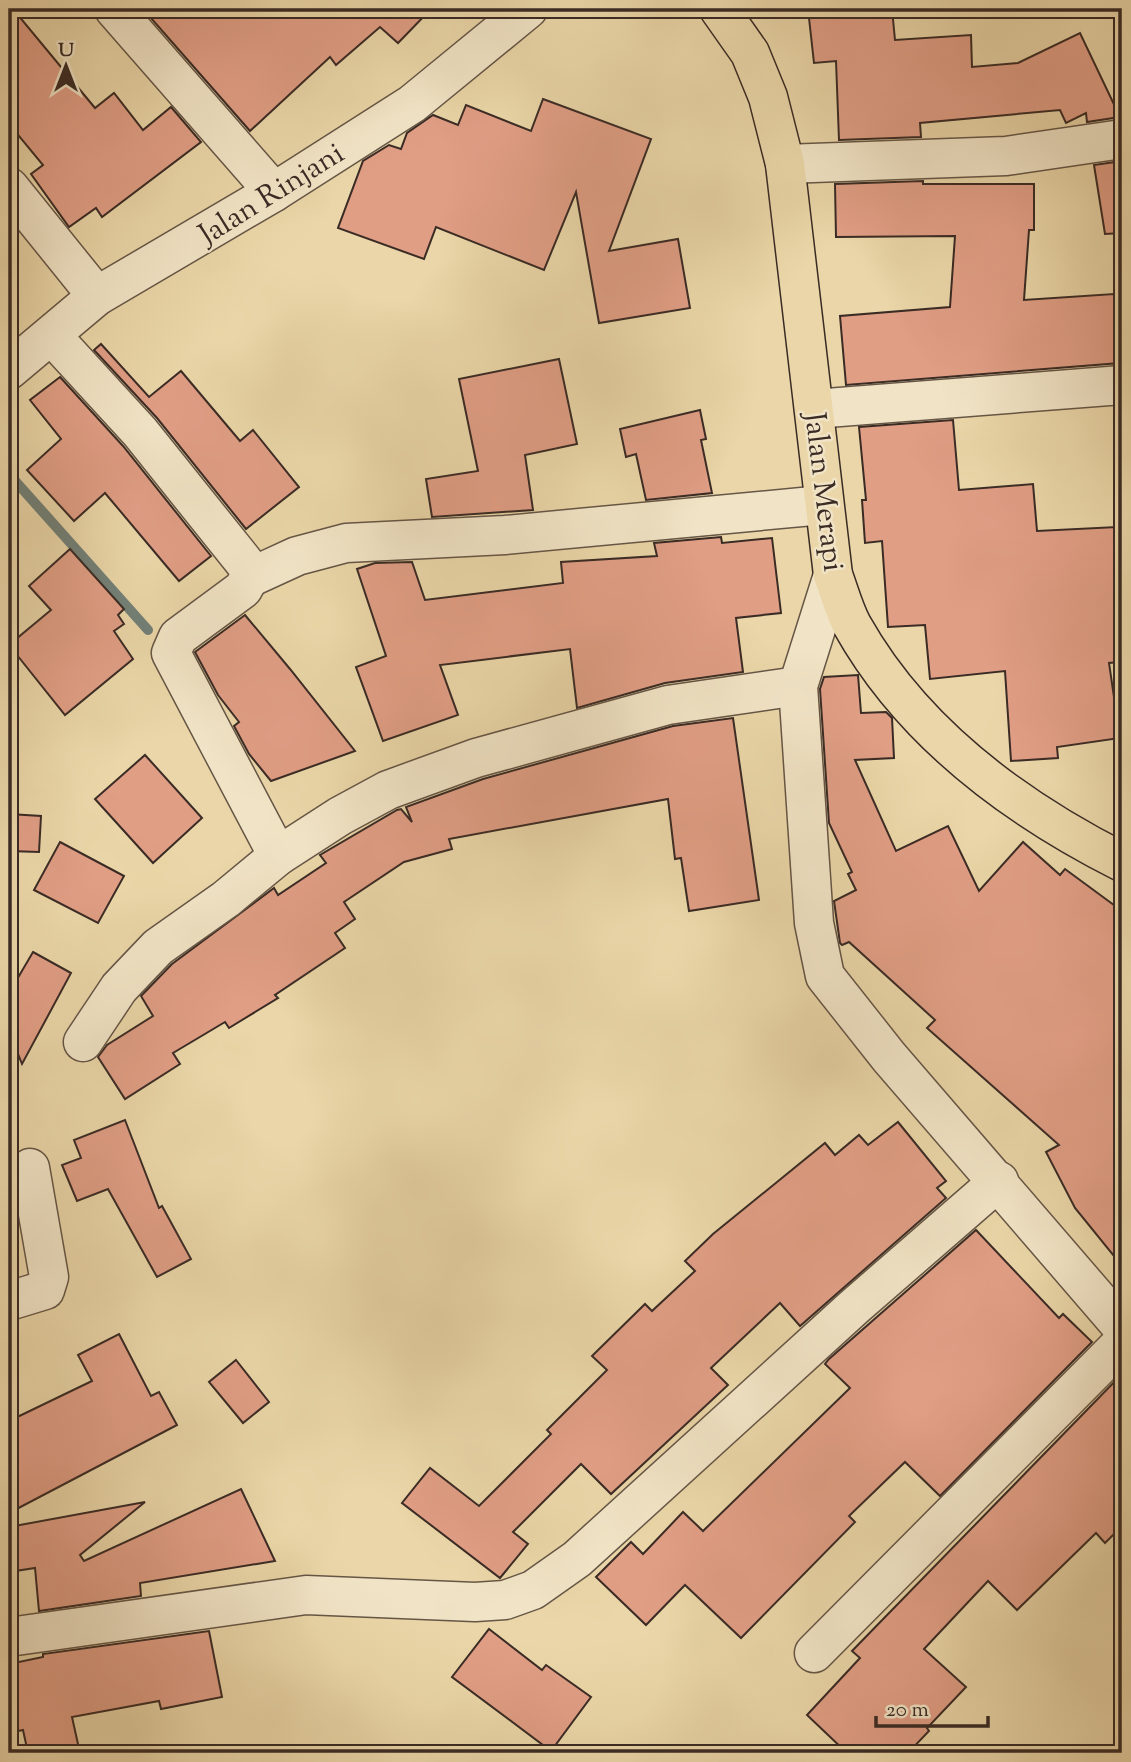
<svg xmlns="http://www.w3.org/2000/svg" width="1131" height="1762" viewBox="0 0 1131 1762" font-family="'Sorts Mill Goudy',serif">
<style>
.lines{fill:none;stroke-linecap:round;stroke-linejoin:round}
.stream{stroke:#728077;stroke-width:10}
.building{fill:#e09e85;stroke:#3a2b25;stroke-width:2}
.minor-casing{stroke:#665646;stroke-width:41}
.major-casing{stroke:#3a2b25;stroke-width:41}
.minor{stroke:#f1e4c6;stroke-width:38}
.major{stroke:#ead6a8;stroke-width:38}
.labels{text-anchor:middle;stroke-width:5;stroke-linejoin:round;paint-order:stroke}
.street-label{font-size:30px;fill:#3a2b25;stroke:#f1e4c6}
</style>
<rect width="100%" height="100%" fill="#ead6a8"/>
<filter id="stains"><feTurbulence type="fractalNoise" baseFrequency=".00286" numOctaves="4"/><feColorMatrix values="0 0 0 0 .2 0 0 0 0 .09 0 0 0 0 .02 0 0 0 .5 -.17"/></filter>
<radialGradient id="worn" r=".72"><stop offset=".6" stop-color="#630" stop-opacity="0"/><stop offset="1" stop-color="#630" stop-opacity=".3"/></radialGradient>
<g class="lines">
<polyline class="stream" points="9,474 148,630"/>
</g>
<g class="building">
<polygon points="9,9 13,9 95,108 114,93 143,130 171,107 201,142 102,217 96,208 69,227 31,174 43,165 9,124"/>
<polygon points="143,9 431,9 398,43 380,27 336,65 330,57 250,131"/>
<polygon points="808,9 892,9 895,40 971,35 972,67 1018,63 1080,33 1120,117 1087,122 1086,113 1066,123 1060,110 920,123 921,137 839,140 836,61 814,63"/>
<polygon points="543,99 651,139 609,251 678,239 690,308 599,323 576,192 544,270 436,227 424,259 338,228 363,161 389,145 401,149 407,133 433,115 458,125 466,105 531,131"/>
<polygon points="1122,161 1122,233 1105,234 1094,165"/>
<polygon points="923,181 923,184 1034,184 1034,230 1029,230 1024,300 1114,294 1120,363 846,385 840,316 950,307 955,236 836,237 835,184"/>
<polygon points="101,344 149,397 181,371 240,441 253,430 299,487 246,529 157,418 94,350"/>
<polygon points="559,359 577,444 525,455 533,510 432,517 426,479 478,471 459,379"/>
<polygon points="60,377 123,446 211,556 179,581 105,493 74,521 27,470 61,439 30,400"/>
<polygon points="700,410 706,439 701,440 712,493 646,500 636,454 626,457 620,429"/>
<polygon points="953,420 959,490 1033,484 1037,531 1117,527 1119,577 1114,577 1120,662 1109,663 1120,738 1057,747 1058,758 1011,761 1005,671 930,679 925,625 888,627 882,541 865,543 862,500 866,500 859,427"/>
<polygon points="721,537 722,543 772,538 781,613 736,618 743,672 665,683 577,708 570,649 440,665 458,715 383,741 356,667 386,656 357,569 375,563 412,562 425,600 563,583 561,562 657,556 654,543"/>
<polygon points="70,549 124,609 118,615 124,624 114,631 133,659 65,715 9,645 51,610 29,586"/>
<polygon points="245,615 290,669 355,751 271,781 249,754 234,726 239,722 218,695 195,652"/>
<polygon points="858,675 861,713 886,712 892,718 894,758 855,760 896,851 948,826 979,891 1023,842 1060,875 1065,869 1122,911 1122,1266 1075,1208 1046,1152 1059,1145 927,1028 935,1020 849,942 842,945 840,943 834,901 856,890 848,874 852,872 829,823 820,689 824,677"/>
<polygon points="733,718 759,900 689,911 681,858 675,859 668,799 449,839 452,849 404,862 344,902 355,919 335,933 345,948 275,995 278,998 229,1028 225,1022 173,1053 180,1064 125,1099 98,1057 107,1045 153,1016 141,996 172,964 274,888 278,895 326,863 320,855 397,810 401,809 412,822 406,807 483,779 673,726"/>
<polygon points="145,755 202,818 153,863 95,799"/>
<polygon points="9,814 41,816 39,852 9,851"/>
<polygon points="60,842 124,876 98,923 34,890"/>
<polygon points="33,952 71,973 22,1064 9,1031 9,993"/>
<polygon points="125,1120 159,1208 162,1206 191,1259 157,1277 108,1189 77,1201 62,1165 81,1158 74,1140"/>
<polygon points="898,1122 946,1181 937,1188 946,1198 800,1326 780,1303 711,1368 728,1385 611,1494 581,1464 513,1532 528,1544 500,1578 402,1503 430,1468 479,1506 551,1434 547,1430 607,1370 592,1356 645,1304 652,1311 695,1271 685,1261 713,1234 825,1143 835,1155 859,1135 868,1145"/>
<polygon points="976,1230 1059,1318 1063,1314 1092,1342 940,1496 905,1462 849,1516 855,1522 741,1638 685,1585 646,1625 596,1577 631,1542 643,1554 683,1512 703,1531 850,1388 825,1364 829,1359"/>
<polygon points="119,1334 151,1396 159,1392 177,1425 9,1513 9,1421 92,1381 78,1355"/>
<polygon points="236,1360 269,1402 243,1423 209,1382"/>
<polygon points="1122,1374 1122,1526 1105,1543 1096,1533 1017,1610 988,1581 924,1649 966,1687 927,1728 929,1731 908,1753 847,1753 807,1715 860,1658 852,1651"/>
<polygon points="241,1489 275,1561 140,1583 141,1596 39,1611 35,1568 9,1572 9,1527 145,1502 80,1555 84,1561"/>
<polygon points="489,1629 542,1670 546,1665 591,1697 551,1751 452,1677"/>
<polygon points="209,1631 222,1697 161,1709 159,1701 72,1717 80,1753 28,1753 23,1730 9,1733 9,1664 43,1657 43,1654"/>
</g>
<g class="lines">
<defs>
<g id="minor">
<polyline points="114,9 274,192"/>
<polyline points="785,164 1006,156 1122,139"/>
<polyline points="9,187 97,296"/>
<polyline points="52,336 140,432 248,567 249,578 243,589 178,637 171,653 278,856"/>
<polyline points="9,370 97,296 274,192 412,104 528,9"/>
<polyline points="814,409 1122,385"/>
<polyline points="833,575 798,686 814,923 825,976 889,1057 1122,1327"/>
<polyline points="249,578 297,556 346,543 505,535 823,505"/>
<polyline points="83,1042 119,988 158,947 226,899 278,856 340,816 388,790 476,758 668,705 798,686"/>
<polyline points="9,1301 45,1290 49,1277 30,1168"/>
<polyline points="9,1637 306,1595 475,1602 505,1600 533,1590 577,1559 854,1307 999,1181"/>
<polyline points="814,1653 1122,1343"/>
</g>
<path id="major" d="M719 9 750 53 768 97 785 164 833 575C839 591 844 610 852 625 912 732 1015 808 1122 862"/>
</defs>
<use href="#minor" class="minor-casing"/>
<use href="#major" class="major-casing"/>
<use href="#minor" class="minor"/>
<use href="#major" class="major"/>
</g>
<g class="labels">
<g class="street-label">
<text transform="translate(271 193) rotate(-32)" y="10">Jalan Rinjani</text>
<text transform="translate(825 492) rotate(83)" y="10">Jalan Merapi</text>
</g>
</g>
<rect width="1131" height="1762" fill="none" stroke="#ead6a8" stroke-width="35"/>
<rect x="10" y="10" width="1110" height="1741" fill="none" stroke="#3a2b25" stroke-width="3.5"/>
<rect x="18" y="18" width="1096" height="1727" fill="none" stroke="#3a2b25" stroke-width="2"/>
<g transform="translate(66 66)" stroke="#f1e4c6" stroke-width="5" paint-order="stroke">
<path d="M0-5L12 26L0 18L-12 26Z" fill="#3a2b25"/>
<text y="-10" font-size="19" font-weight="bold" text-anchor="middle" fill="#3a2b25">U</text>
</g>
<path d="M876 1716v10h112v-10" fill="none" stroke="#3a2b25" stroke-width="3.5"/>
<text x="886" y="1716" font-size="21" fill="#3a2b25" stroke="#f1e4c6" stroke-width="5" paint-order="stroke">20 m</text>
<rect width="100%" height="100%" filter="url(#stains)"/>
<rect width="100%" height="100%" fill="url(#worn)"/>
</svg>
